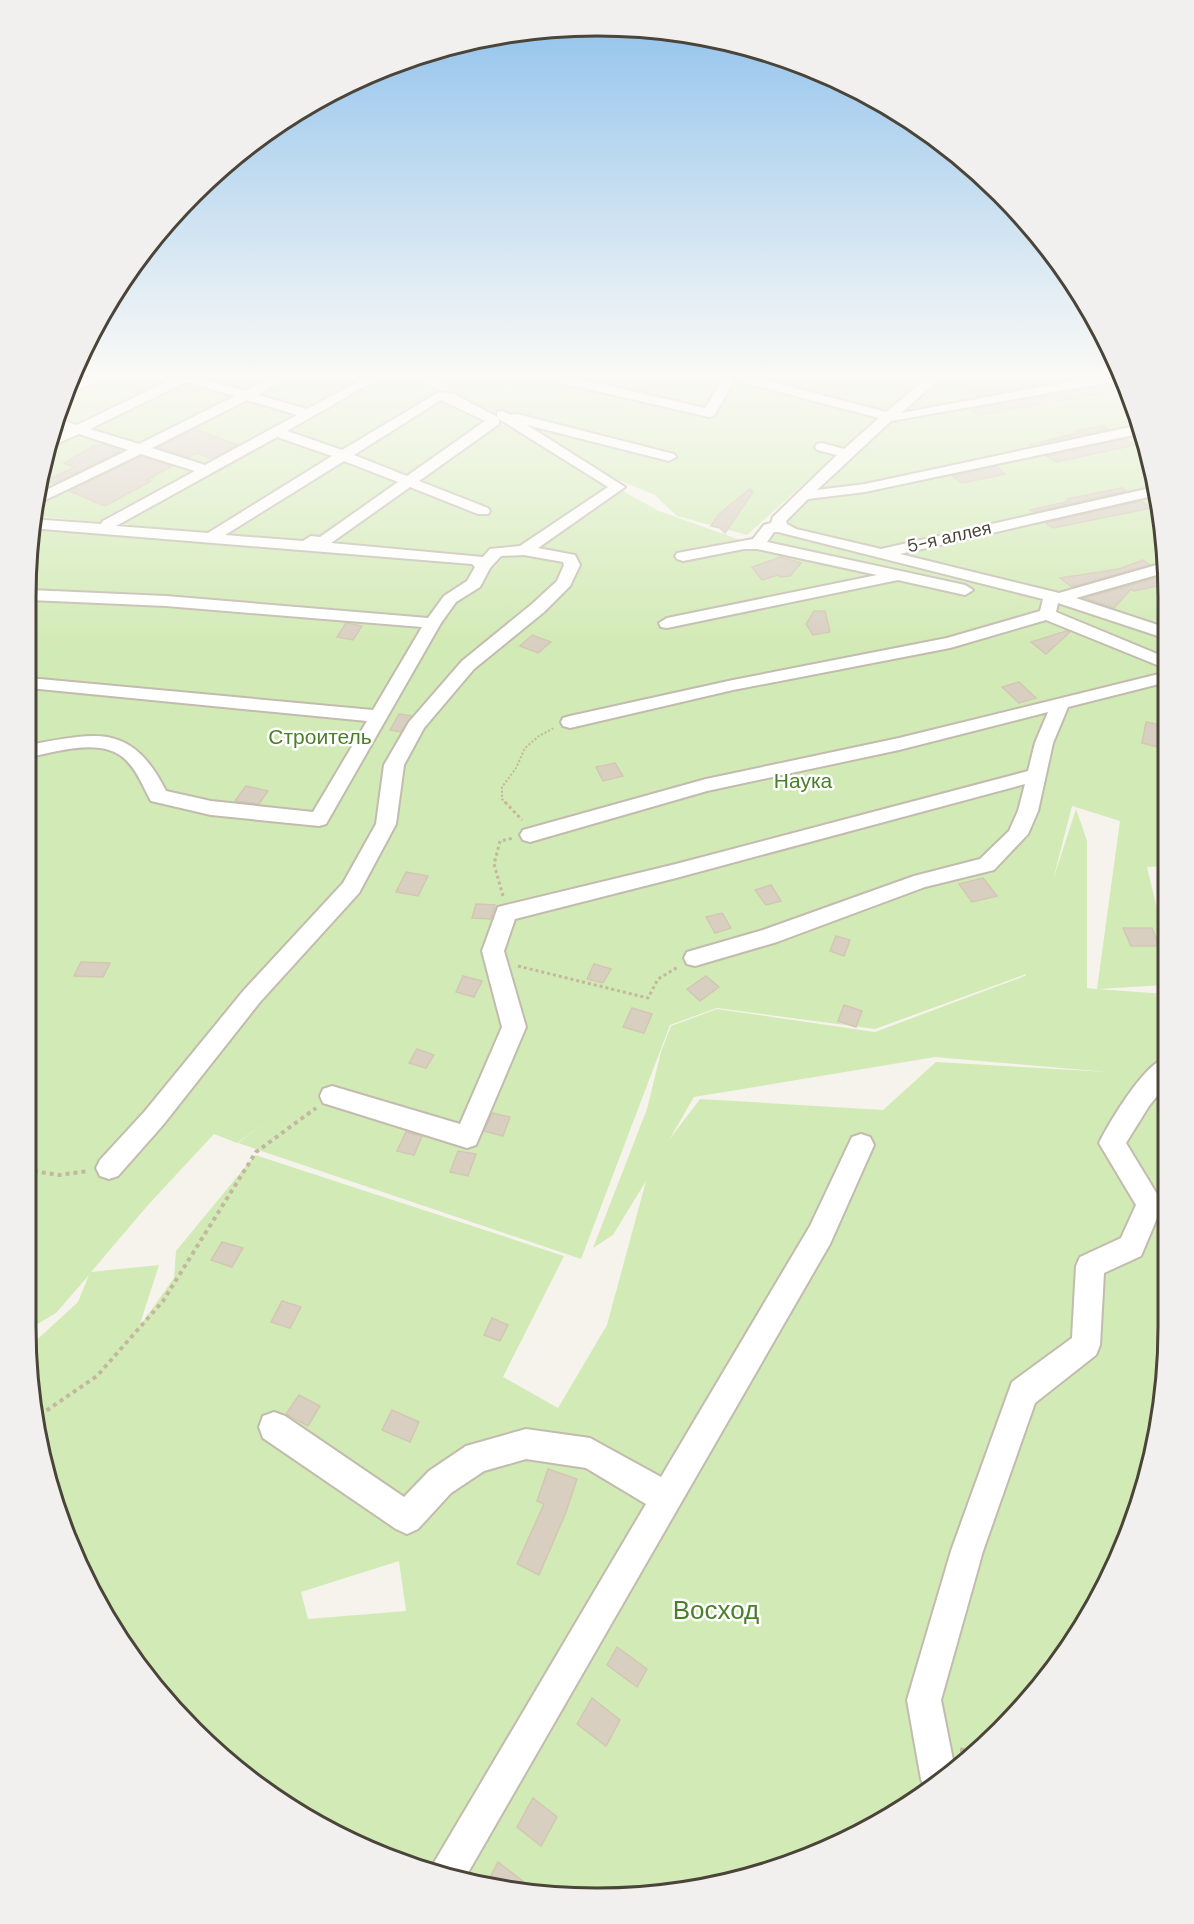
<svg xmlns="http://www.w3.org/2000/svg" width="1194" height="1924" viewBox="0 0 1194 1924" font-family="'DM Sans',sans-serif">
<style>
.green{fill:#d2eab5;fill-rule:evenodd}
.building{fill:#d8cfc1;stroke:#d3c7b4;stroke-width:1.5}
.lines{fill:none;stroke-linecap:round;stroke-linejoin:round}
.minor-casing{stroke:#c2bbae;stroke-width:4}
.path-far3{stroke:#c4b79f;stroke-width:2;stroke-dasharray:2 2;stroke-linecap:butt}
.path-far2{stroke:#c4b79f;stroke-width:3;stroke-dasharray:3 3;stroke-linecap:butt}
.path-far1{stroke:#c4b79f;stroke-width:4;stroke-dasharray:4 4;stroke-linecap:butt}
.path{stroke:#c4b79f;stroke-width:4.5;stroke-dasharray:4.5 4.5;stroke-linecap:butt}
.minor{fill:#fff;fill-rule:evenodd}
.labels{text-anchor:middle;stroke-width:5;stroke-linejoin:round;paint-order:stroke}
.far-street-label{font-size:18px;fill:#4b4439;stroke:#fff}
.park-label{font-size:21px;fill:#4a7f2a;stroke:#fff}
.near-park-label{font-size:26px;fill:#4a7f2a;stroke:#fff}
.rim{fill:none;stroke:#4b4439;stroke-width:3}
</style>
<rect width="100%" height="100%" fill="#f6f3ec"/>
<g class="green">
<polygon points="69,379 182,379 306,414 106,523 32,516"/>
<path d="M194 379H420L659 511 743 541 769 528 1051 599 1167 635 1166 761 1161 762 1166 777V866L1147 867 1166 946 1165 985 1098 989 1165 994 1164 1401 1125 1546 1050 1675 915 1802 745 1879 560 1897 413 1868 249 1780 122 1645 56 1510 29 1347 78 1302 89 1275 56 1313 26 1331 31 520 321 542 113 524 314 415ZM1072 806 1120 821 1097 989 1087 988V841L1076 809 1053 880ZM1026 974 1025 976 875 1032 717 1009 671 1026 661 1052 647 1109 593 1248 613 1235 646 1181 607 1325 558 1408 503 1377 564 1256 255 1155 176 1251 174 1278 139 1327 159 1265 91 1272 148 1205 214 1134 237 1143 281 1111 238 1143 581 1259 670 1025 717 1008 875 1029ZM935 1057 1108 1072 936 1062 883 1110 700 1099 669 1140 694 1097ZM399 1561 406 1611 308 1619 301 1592Z"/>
<polygon points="428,379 926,379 882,414 747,535 677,516 655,495 613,478"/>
<polygon points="942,379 1123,379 1149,449 1167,559 1167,629 796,529 784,520 894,418"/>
</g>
<g class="building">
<polygon points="974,379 1072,379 979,396 972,392 990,387 973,382"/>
<polygon points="1093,387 1105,393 978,415 971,409"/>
<polygon points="1103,426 1109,429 1029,445 1078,433 1076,431"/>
<polygon points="194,429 238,445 212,459 197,453 189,457 158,448"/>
<polygon points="1125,439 1135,445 1057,462 1047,456"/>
<polygon points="104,444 122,450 54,484 47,480 75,467 64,463 94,446"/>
<polygon points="141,456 172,466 147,480 151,481 105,506 69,491"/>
<polygon points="996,466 1005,474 962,483 953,476"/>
<polygon points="1122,488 1126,491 1033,512 1030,510 1070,501 1067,499"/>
<polygon points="750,489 753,492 725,533 720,528 711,526 719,514"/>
<polygon points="1141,501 1151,508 1053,528 1046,523"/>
<polygon points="781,557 801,563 790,576 780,577 778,575 762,580 752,567"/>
<polygon points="1143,560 1150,565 1072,587 1060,578 1119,569"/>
<polygon points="1166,575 1167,584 1134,591 1131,589 1114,608 1085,598"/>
<polygon points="814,611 825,611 830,632 813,635 806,624"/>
<polygon points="346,623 362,626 353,640 337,637"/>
<polygon points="1066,631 1070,632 1046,654 1031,642"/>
<polygon points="532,635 551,642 538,653 520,646"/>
<polygon points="1019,682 1036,698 1019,703 1002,687"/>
<polygon points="399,714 412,716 401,732 390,730"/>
<polygon points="1146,722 1162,725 1158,747 1142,743"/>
<polygon points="615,763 623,776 603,781 596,767"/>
<polygon points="246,786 268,791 259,804 235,801"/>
<polygon points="406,872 428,876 418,896 396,892"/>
<polygon points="983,878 997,896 972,902 959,884"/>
<polygon points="771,885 781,901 766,905 755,890"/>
<polygon points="476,904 495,905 491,919 472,918"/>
<polygon points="722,913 731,928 715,933 706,917"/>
<polygon points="1123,928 1152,928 1159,946 1131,946"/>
<polygon points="836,936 850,940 844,956 830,951"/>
<polygon points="81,962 110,963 103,977 74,976"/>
<polygon points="594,964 611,969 603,983 587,979"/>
<polygon points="463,976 482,981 474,997 456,992"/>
<polygon points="706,976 719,987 700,1001 687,989"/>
<polygon points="844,1005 862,1011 856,1027 838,1021"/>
<polygon points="632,1008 652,1014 644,1033 623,1027"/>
<polygon points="417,1049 434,1055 426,1068 409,1063"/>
<polygon points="492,1113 510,1117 503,1136 484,1131"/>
<polygon points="406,1132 422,1136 414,1155 397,1151"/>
<polygon points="458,1151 476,1154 468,1176 450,1172"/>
<polygon points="222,1242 243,1248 232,1267 211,1260"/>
<polygon points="282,1301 301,1307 290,1328 271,1322"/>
<polygon points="492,1318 508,1325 500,1341 484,1335"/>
<polygon points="299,1395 320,1406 308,1426 286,1414"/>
<polygon points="392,1410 419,1422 410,1442 382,1430"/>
<polygon points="548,1469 577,1479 566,1512 539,1575 517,1564 544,1504 537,1501"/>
<polygon points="617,1647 647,1669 637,1687 607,1665"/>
<polygon points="592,1698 620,1720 606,1746 577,1724"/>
<polygon points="533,1798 557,1817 541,1846 517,1827"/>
<polygon points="498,1862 538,1893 487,1883"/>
</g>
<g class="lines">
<defs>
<g id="minor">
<polygon points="84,379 100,379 64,397 67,387"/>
<path d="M172 379H204L245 391 269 379H285L258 395 307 409 363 379H378L287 431 342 450 439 392 454 394 497 417V412L502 411 512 415 517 414 674 454 676 457 669 461 527 425 625 487 538 548 575 555 580 565 570 586 544 612 474 669 424 728 404 765 396 824 359 893 260 1002 163 1125 118 1176 109 1179 100 1176 96 1168 100 1160 145 1111 244 990 343 883 376 824 384 765 409 722 462 661 532 604 557 581 564 565 563 562 524 555 501 556 490 568 480 587 456 602 441 623 326 824 319 826 211 815 151 801C143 787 138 772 127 761 103 736 58 752 29 757V745C96 733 131 722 166 791L211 801 313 812 367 721 29 688V678L373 710 422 627 166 606 30 600V590L166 596 428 618 444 596 467 581 475 567 472 564 30 528 31 519 101 524 103 521 195 471 141 454 35 505 38 494 128 450 79 434 51 446 54 436 66 430 56 427 58 419 77 425ZM186 382 235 396 139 444 90 429ZM247 400 297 415 205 465 152 448ZM441 400 485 421 407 476 354 455ZM499 419 608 487 520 546 490 549 483 557 331 543 410 487 478 514H488L490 511 488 508 419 481 499 424ZM277 437 332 456 208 533 116 526ZM344 461 398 482 320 537 311 536 303 541 225 535Z"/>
<polygon points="556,379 579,379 705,408 723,379 735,379 714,416 709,417 562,383"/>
<polygon points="740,379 761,379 886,412 926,379 940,379 901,413 1084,379 1111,379 1105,383 891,421 817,490 865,484 1140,425 1143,433 865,492 808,499 786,521 787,524 796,529 881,549 1155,487 1157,495 900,554 1059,593 1167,562 1167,572 1076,598 1167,628 1167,639 1058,603 1056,612 1167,658 1167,669 1046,620 950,648 733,690 570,728 563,726 561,722 563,718 570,716 733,680 947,638 1040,611 1043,599 778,532 774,532 767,542 965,585 973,590 965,595 898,580 667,628 661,627 659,623 667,618 877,575 757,549 744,549 683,561 677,559 675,556 677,553 753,539 764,525 771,523 773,517 837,455 817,450 815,447 817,444 822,443 844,449 879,418 742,382"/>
<polygon points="1167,672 1167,682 1068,707 1053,743 1038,811 1028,834 994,870 925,887 777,942 695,966 687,964 684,958 687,952 763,930 914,876 980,859 1009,831 1018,811 1025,784 676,878 515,919 504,951 526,1027 476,1145 467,1148 323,1103 320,1096 323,1089 332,1086 460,1124 502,1027 482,951 498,907 676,864 1028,771 1035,743 1048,712 899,750 707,791 530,842 523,840 520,835 523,830 706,779 899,738"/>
<path d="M1165 1058V1086L1149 1106 1126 1143 1163 1204 1141 1256 1104 1273 1100 1345 1096 1355 1035 1403 983 1551 941 1700 954 1765 926 1791 921 1779 907 1700 951 1551 1012 1382 1072 1338 1076 1266 1080 1257 1121 1238 1136 1205 1099 1143C1110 1121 1143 1066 1165 1058Z"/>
<polygon points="861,1134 870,1137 874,1145 830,1244 465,1878 429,1871 646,1504 586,1468 526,1459 484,1471 451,1493 418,1529 407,1534 396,1529 263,1438 259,1427 263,1416 274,1412 285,1416 404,1497 429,1471 466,1446 526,1429 590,1438 661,1477 810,1226 852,1137"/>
</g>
</defs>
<use href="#minor" class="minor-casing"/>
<polyline class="path-far3" points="506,803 502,799 502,787 516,768 525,748 539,736 554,728"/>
<g class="path-far2">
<polyline points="505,802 522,820"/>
<polyline points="503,896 494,864 500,841 514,838"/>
<polyline points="518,966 648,998 658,979 678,967"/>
</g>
<g class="path-far1">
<polyline points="26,1170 59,1175 89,1171"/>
<polyline points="40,1415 97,1376 163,1301 256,1152 316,1108"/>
</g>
<polyline class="path" points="960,1750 971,1750"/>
<use href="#minor" class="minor"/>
</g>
<linearGradient id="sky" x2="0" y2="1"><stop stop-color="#8fc1ec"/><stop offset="0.58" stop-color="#fbfaf6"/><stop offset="1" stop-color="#fbfaf6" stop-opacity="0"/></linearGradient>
<rect width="1194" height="648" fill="url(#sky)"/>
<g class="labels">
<g class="far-street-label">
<text transform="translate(949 537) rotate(-13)" y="6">5-я аллея</text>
</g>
<g class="park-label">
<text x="320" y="744">Строитель</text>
<text x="803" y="788">Наука</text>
</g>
<g class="near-park-label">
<text x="716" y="1619">Восход</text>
</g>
</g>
<path d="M0 0H1194V1924H0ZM597 36H597A561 561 0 0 1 1158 597V1327A561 561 0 0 1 597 1888H597A561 561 0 0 1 36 1327V597A561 561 0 0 1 597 36Z" fill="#f1f0ef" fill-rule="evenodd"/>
<path class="rim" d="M597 36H597A561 561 0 0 1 1158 597V1327A561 561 0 0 1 597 1888H597A561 561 0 0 1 36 1327V597A561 561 0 0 1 597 36Z"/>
</svg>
